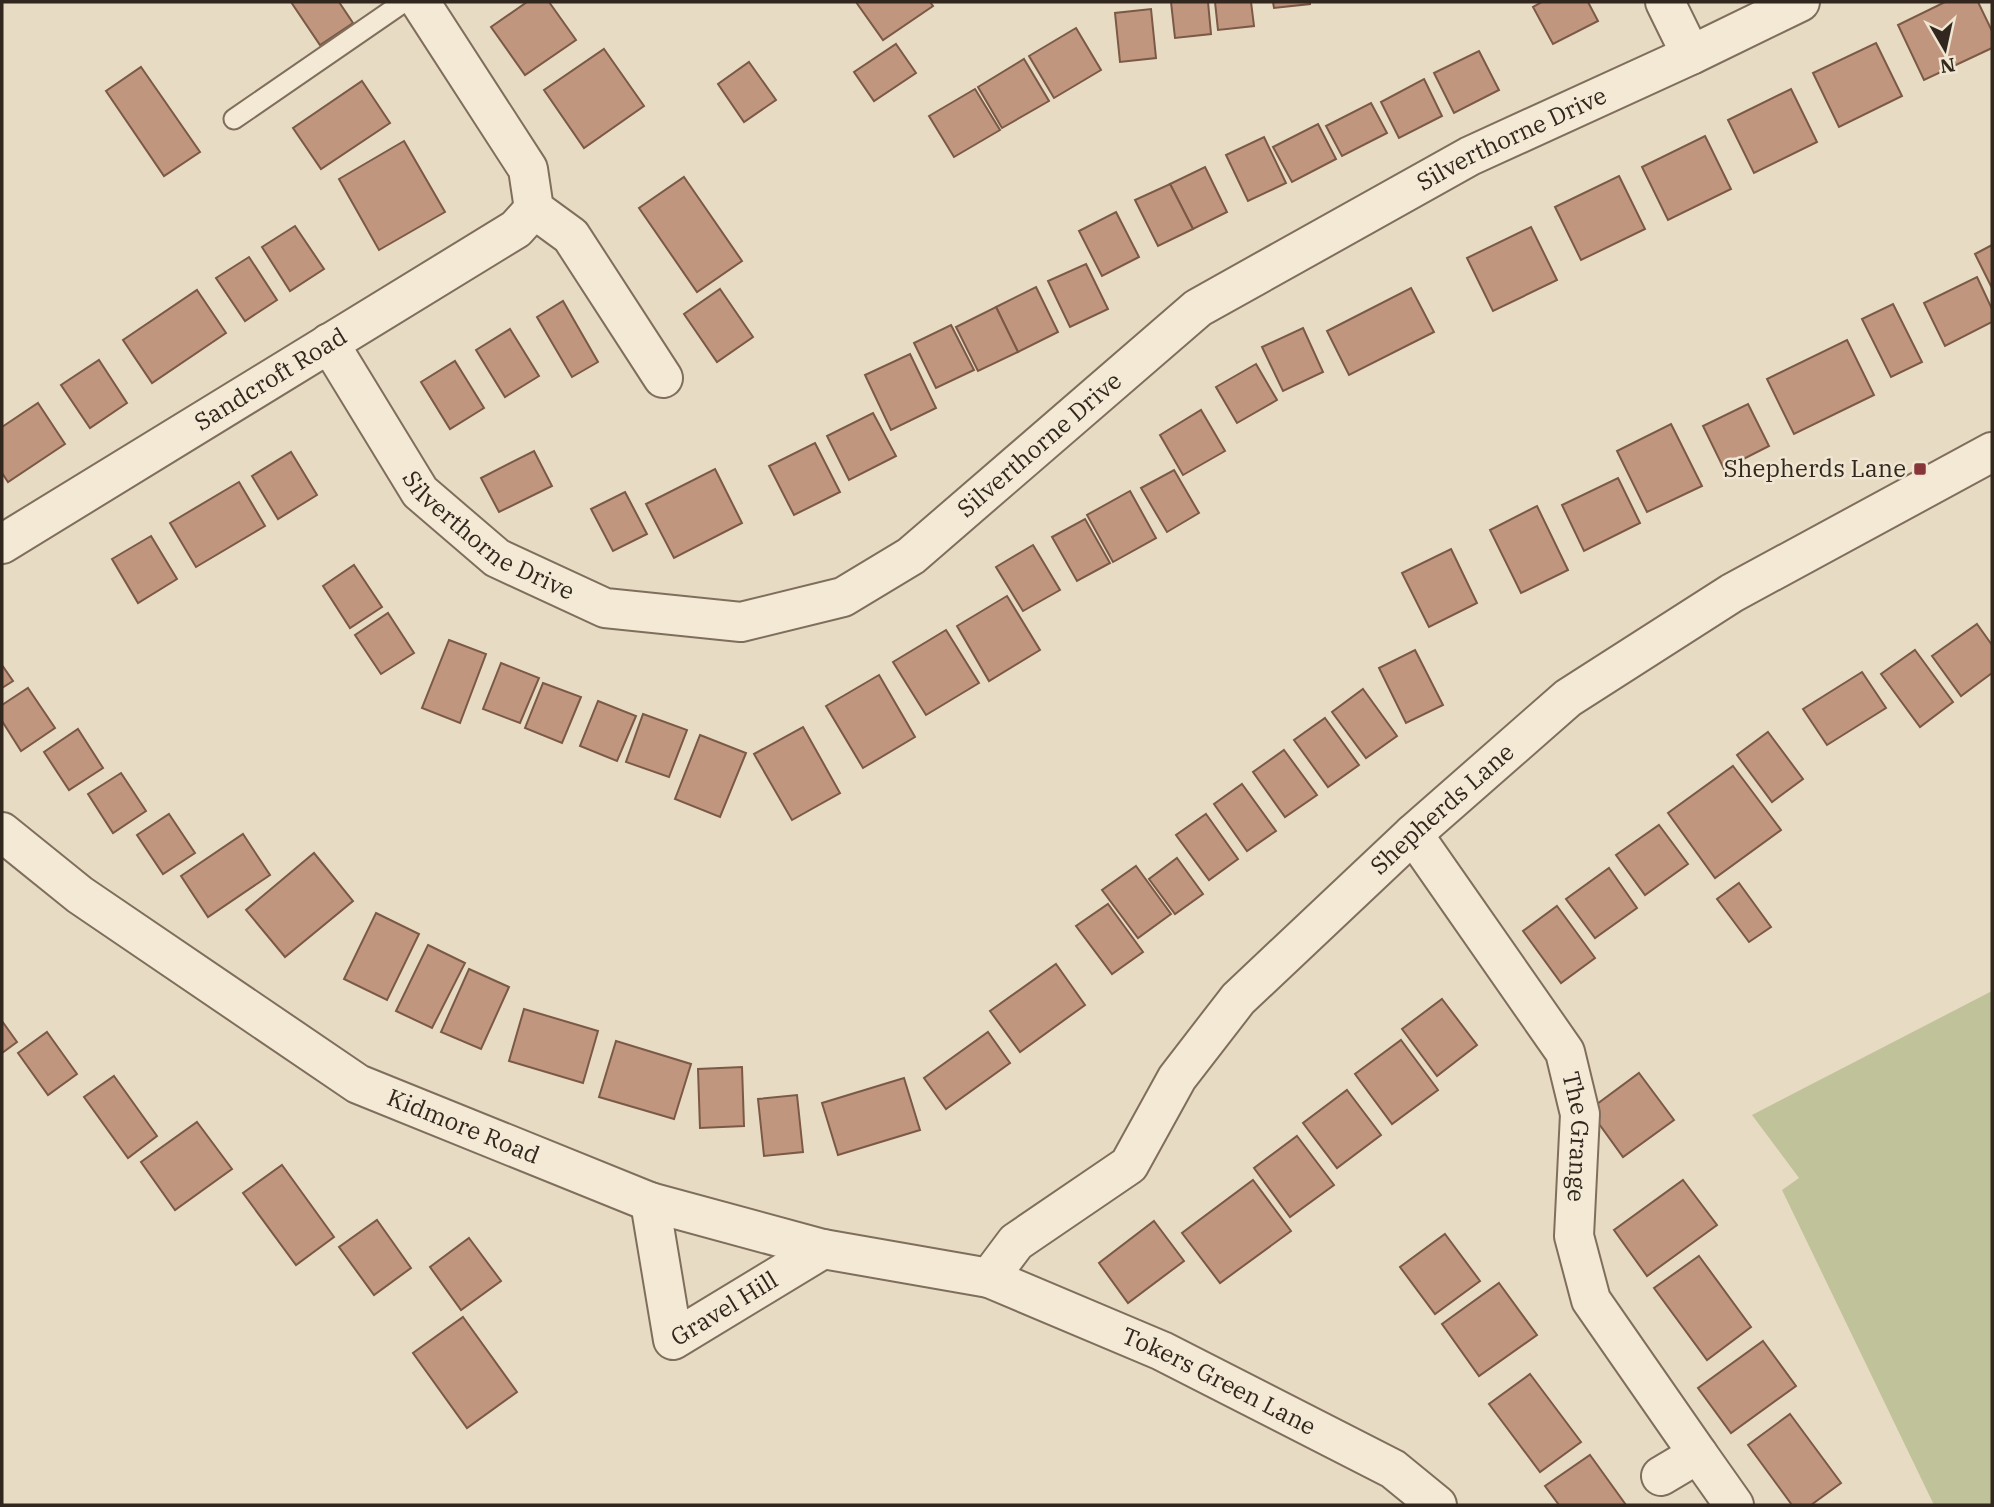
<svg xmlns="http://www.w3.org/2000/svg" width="1994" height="1507" viewBox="0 0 1994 1507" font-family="'IBM Plex Serif',serif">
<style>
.green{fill:#c0c399}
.building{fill:#c0977e;stroke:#7b5946;stroke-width:2}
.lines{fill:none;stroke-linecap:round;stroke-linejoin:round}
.service-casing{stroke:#7f6e5c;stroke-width:23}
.minor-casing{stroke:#7f6e5c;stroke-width:42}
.tertiary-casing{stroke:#7f6e5c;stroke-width:42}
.service{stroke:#f3e9d5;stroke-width:19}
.minor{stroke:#f3e9d5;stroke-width:38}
.tertiary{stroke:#f3e9d5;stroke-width:38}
.poi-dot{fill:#863538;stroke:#f0e6d2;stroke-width:2.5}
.labels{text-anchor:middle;stroke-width:5;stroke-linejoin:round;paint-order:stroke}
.street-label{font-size:24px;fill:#31271e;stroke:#f0e6d2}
.poi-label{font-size:24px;fill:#31271e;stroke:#f0e6d2;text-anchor:end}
</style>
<rect width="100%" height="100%" fill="#e7dbc3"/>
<polygon class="green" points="1992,991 1992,1505 1934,1505 1782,1190 1799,1178 1752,1115"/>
<g class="building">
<polygon points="291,2 339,2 353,23 320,45"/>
<polygon points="527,2 549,2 576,40 525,75 491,27"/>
<polygon points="856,2 930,2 933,6 883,40"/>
<polygon points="1171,2 1208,2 1211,34 1175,38"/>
<polygon points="1215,2 1251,2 1254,26 1218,30"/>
<polygon points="1273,2 1310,2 1310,4 1274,8"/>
<polygon points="1542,2 1588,2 1598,21 1553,44 1533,7"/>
<polygon points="1945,2 1978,2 1992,31 1992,48 1924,80 1898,25"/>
<polygon points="1151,9 1156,58 1120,62 1115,13"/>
<polygon points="1076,28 1101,70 1054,98 1029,56"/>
<polygon points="1876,43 1902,96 1839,127 1813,73"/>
<polygon points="896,44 916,73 874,101 854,72"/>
<polygon points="604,49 644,106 584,148 544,90"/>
<polygon points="1479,51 1499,90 1454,113 1434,73"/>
<polygon points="1024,59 1049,101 1002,128 978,87"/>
<polygon points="749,62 776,100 744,122 718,84"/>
<polygon points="141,67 200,152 164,176 106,91"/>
<polygon points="1424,79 1442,116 1399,138 1381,102"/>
<polygon points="362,81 390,123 321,169 293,128"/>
<polygon points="975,89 1000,130 954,157 929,116"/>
<polygon points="1791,89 1817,142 1754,173 1728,120"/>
<polygon points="1371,103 1387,133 1342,156 1326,126"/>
<polygon points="1318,124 1336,159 1292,182 1273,147"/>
<polygon points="1705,136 1731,189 1668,220 1642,167"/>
<polygon points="1264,137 1286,183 1248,201 1226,155"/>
<polygon points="404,141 445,212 379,250 339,179"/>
<polygon points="1205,167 1227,212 1193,229 1170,184"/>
<polygon points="1619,176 1645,229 1581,260 1555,207"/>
<polygon points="684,177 742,261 697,292 639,208"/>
<polygon points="1170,184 1193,229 1158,246 1135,200"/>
<polygon points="1116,212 1139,257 1102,276 1079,231"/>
<polygon points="295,226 324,269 290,291 262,247"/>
<polygon points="1531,227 1557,280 1493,311 1467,258"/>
<polygon points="1992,245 1992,288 1975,254"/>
<polygon points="249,257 277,300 245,321 216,278"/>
<polygon points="1086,264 1108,309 1070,327 1048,281"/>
<polygon points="1977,277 1992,309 1992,322 1945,346 1924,303"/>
<polygon points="1036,287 1058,332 1018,352 996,307"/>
<polygon points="1411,288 1434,332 1349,375 1327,331"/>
<polygon points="720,289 753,337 717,362 684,314"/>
<polygon points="197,290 226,333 152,383 123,340"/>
<polygon points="563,301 598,362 572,377 537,317"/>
<polygon points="1893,304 1922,362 1891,377 1862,319"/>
<polygon points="996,307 1018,352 978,371 956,327"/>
<polygon points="951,325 974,370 936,388 914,343"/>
<polygon points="1303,328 1323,372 1283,391 1262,347"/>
<polygon points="510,329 539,376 505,397 476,350"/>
<polygon points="1847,340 1874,395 1794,434 1767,379"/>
<polygon points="910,354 936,408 891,430 865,375"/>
<polygon points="99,360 127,403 90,428 61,385"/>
<polygon points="455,361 484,408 450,429 421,382"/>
<polygon points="1256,364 1277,400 1237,423 1216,387"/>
<polygon points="38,403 65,444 8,482 2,473 2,427"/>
<polygon points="1748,404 1769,446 1724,469 1703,426"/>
<polygon points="1201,410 1225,451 1183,475 1160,435"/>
<polygon points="873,413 896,456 849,480 827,436"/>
<polygon points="1671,424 1702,486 1647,512 1617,451"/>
<polygon points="815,443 840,492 794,515 769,466"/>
<polygon points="534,451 552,486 499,512 481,478"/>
<polygon points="291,452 317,495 278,519 252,476"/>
<polygon points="715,469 742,523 674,558 646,504"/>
<polygon points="1174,470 1199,513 1167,532 1141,488"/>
<polygon points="1618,478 1640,523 1584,551 1562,505"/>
<polygon points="239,482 265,526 196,567 170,523"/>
<polygon points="1130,491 1156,538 1113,562 1087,515"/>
<polygon points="625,492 647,534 613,551 591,509"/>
<polygon points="1537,506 1568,570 1521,593 1490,530"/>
<polygon points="1085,519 1110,563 1077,581 1052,537"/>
<polygon points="151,536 177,579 138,603 112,559"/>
<polygon points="1033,545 1060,590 1023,611 996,567"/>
<polygon points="1451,549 1477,603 1429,627 1402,573"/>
<polygon points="354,565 382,607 350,628 323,586"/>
<polygon points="1007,596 1040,650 989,681 957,626"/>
<polygon points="388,613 414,653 381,674 355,635"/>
<polygon points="1977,624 1992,645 1992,673 1961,696 1932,656"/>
<polygon points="946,630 979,683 926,715 893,662"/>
<polygon points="449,640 486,654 460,723 422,708"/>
<polygon points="1415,650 1443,705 1406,723 1379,668"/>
<polygon points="1915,650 1953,702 1920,727 1881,674"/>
<polygon points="501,663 539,678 520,723 483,709"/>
<polygon points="2,665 13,681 2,688"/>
<polygon points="1862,672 1886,708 1827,745 1803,709"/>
<polygon points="879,675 915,737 863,768 826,706"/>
<polygon points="543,683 581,697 562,743 525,728"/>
<polygon points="28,688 55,728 21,751 2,721 2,705"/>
<polygon points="1363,689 1397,736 1366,758 1332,712"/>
<polygon points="598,701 636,716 617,761 580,746"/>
<polygon points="643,714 687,730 669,777 626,762"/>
<polygon points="1325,718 1359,765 1328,787 1294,740"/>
<polygon points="803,727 840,793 792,820 754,754"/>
<polygon points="78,729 103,768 69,790 44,752"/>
<polygon points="1768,732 1803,779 1772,802 1737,755"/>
<polygon points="700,735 746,753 720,817 675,799"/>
<polygon points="1284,750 1317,795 1285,817 1253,772"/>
<polygon points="1733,766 1781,830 1715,878 1668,813"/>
<polygon points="121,773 146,811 113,833 88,794"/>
<polygon points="1242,784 1276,831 1247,851 1214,804"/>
<polygon points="169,814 195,853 163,874 137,835"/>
<polygon points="1206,814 1238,859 1209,880 1176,835"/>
<polygon points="1659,825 1688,864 1645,895 1616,855"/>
<polygon points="243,834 270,875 208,917 181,876"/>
<polygon points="314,853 353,901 285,957 246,910"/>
<polygon points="1177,858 1203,894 1175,914 1149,879"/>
<polygon points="1136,866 1171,914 1138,938 1102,890"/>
<polygon points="1609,868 1637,908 1595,938 1566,899"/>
<polygon points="1739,883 1771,927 1749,942 1717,899"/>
<polygon points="1108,904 1143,952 1112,974 1076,926"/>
<polygon points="1557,906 1595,958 1561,983 1523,931"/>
<polygon points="376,913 419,934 387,1000 344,979"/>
<polygon points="428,945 465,963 432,1028 396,1011"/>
<polygon points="1056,964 1085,1005 1020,1052 990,1011"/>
<polygon points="469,969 509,987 481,1049 441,1032"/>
<polygon points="1442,999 1477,1045 1437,1076 1402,1029"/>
<polygon points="524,1009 598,1031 583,1083 509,1061"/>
<polygon points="2,1021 17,1042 2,1053"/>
<polygon points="47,1032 77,1074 48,1095 18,1053"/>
<polygon points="988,1032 1010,1063 946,1109 924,1078"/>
<polygon points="1401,1040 1438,1090 1392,1124 1355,1074"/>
<polygon points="616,1041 691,1064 674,1119 599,1097"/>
<polygon points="742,1067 744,1126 700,1128 698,1069"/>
<polygon points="1639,1073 1674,1120 1623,1157 1589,1110"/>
<polygon points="114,1076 157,1136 128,1158 84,1097"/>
<polygon points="904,1078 920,1130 838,1155 822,1103"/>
<polygon points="1347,1090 1381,1135 1337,1168 1303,1123"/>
<polygon points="797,1095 803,1152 764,1156 758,1099"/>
<polygon points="197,1122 232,1169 175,1210 141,1162"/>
<polygon points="1297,1136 1334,1185 1290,1217 1254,1168"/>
<polygon points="282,1165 334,1237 296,1265 243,1193"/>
<polygon points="1253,1180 1291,1231 1220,1283 1182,1233"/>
<polygon points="1683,1180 1717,1225 1647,1276 1614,1230"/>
<polygon points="377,1220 411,1268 374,1295 339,1247"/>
<polygon points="1154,1221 1184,1261 1128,1303 1099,1263"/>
<polygon points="1445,1234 1480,1281 1435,1314 1400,1267"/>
<polygon points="469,1238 501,1281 461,1310 430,1267"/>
<polygon points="1699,1256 1751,1327 1707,1360 1654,1288"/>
<polygon points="1499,1283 1537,1335 1479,1376 1442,1324"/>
<polygon points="463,1317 517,1392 467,1428 413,1353"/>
<polygon points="1763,1341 1796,1386 1731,1433 1698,1388"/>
<polygon points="1530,1374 1581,1442 1540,1472 1489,1404"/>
<polygon points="1790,1414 1841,1483 1811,1505 1792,1505 1748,1445"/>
<polygon points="1590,1455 1626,1505 1559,1505 1545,1486"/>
</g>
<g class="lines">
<defs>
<polyline id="service" points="234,119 404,2"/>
<g id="minor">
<polyline points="420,2 528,169 534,209 571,236 663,378"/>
<polyline points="1665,2 1691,55"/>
<path id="s1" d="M329 343 420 492 497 558 605 608 741 622 843 597 911 556 1198 308 1470 156 1691 55 1800 2"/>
<path id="s2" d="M2 544 516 229 534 209"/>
<path id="s3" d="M1413 834 1565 1052 1580 1114 1574 1236 1591 1300 1698 1454 1661 1476"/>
<path id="s4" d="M650 1202 673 1340 823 1249"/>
<path id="s5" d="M989 1278 1162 1351 1393 1469 1437 1505"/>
<polyline points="1698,1454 1734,1505"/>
</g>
<g id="tertiary">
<path id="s6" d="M2 832 80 895 358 1084 650 1202 823 1249 989 1278 1016 1242 1129 1165 1177 1078 1238 999 1413 834 1568 698 1732 593 1992 452"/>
</g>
</defs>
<use href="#service" class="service-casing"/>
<use href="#minor" class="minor-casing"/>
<use href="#tertiary" class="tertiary-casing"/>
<use href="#service" class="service"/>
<use href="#minor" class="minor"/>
<use href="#tertiary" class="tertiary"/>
</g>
<rect class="poi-dot" x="1913" y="462" width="14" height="14" rx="3.5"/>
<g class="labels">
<g class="street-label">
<text dy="8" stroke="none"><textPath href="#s1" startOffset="1452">Silverthorne Drive</textPath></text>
<text dy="8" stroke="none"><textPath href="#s2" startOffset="315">Sandcroft Road</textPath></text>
<text dy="8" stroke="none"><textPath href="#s1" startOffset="886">Silverthorne Drive</textPath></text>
<text dy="8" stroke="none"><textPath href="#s1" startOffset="256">Silverthorne Drive</textPath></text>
<text dy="8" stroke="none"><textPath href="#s6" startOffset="1759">Shepherds Lane</textPath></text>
<text dy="8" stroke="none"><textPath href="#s6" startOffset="550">Kidmore Road</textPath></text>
<text dy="8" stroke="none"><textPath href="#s3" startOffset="352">The Grange</textPath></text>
<text dy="8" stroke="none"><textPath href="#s4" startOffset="200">Gravel Hill</textPath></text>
<text dy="8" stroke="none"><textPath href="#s5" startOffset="252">Tokers Green Lane</textPath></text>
</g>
<g class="poi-label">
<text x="1906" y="477">Shepherds Lane</text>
</g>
</g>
<rect width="1994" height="1507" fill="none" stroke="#31271e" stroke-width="7"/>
<g transform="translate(1945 49) rotate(171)" stroke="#f0e6d2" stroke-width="5" paint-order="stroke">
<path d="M0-5L12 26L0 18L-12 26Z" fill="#31271e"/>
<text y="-10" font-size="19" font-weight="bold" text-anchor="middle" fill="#31271e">N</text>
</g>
</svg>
